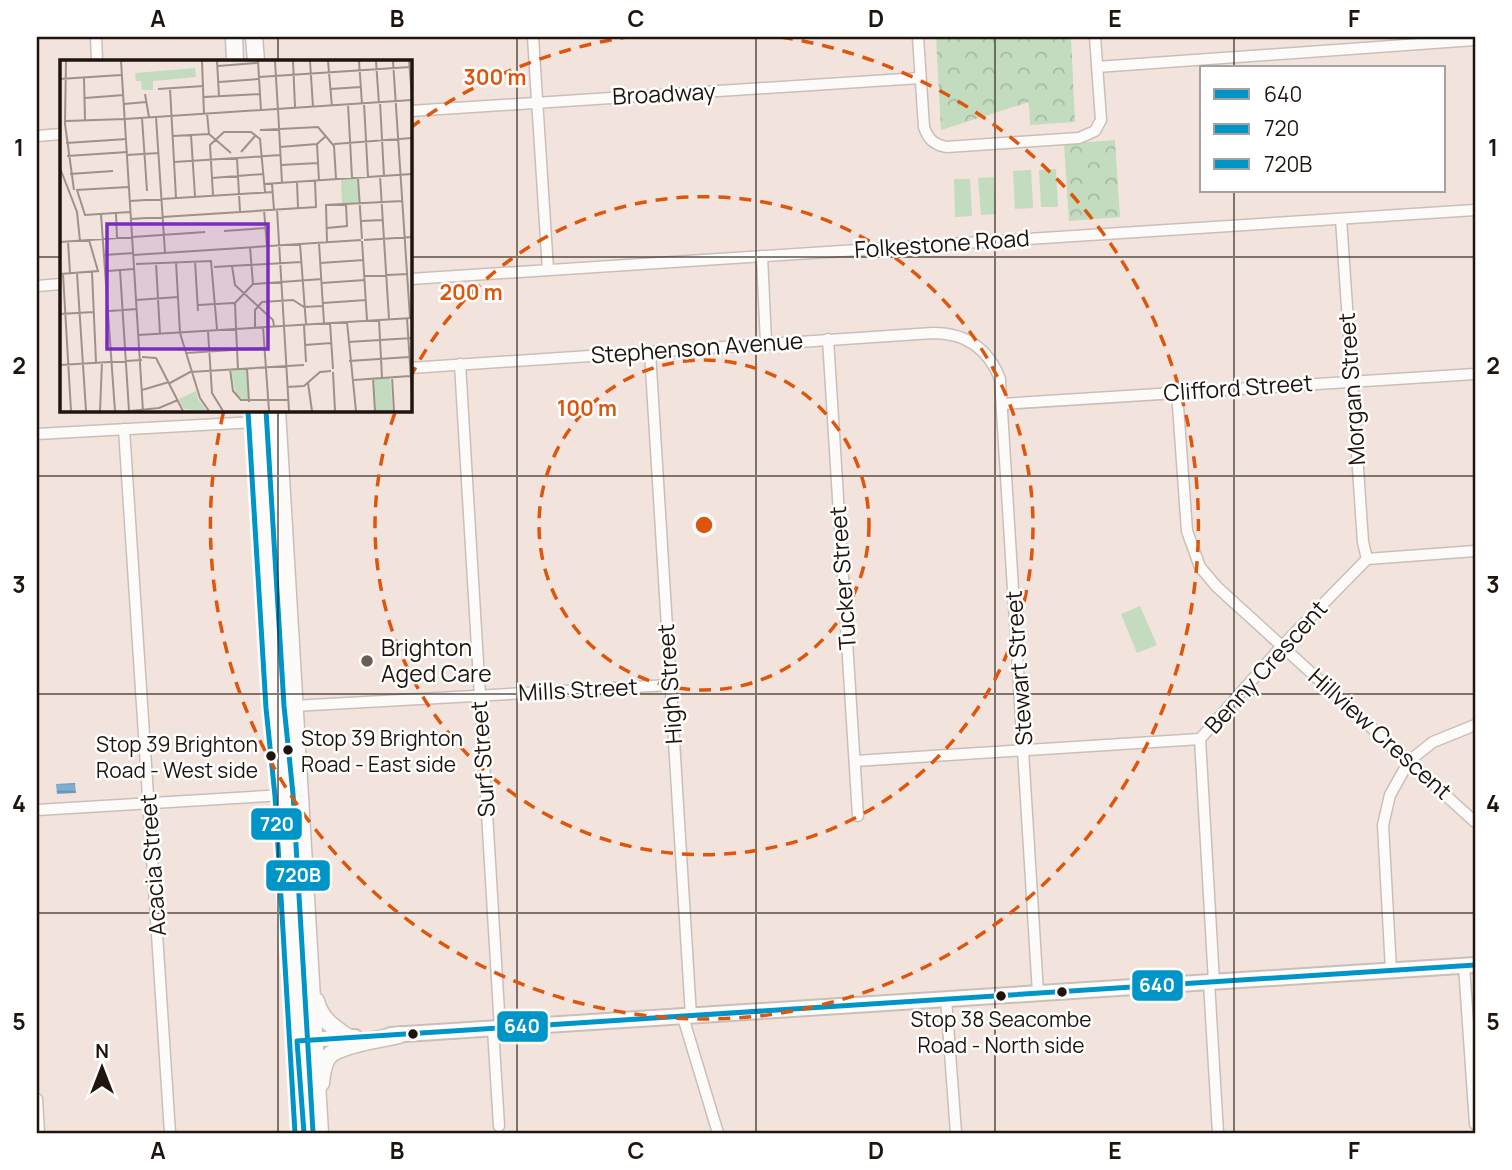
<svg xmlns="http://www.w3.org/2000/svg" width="1512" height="1170" viewBox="0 0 1512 1170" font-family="Manrope,sans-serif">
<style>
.grass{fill:#c3dbbf}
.park{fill:url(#park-crowns)}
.water{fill:url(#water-rules)}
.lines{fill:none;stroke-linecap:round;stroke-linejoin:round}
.minor-casing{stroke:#cabfb8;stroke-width:13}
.secondary-casing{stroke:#cabfb8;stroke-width:18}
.primary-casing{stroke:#cabfb8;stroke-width:19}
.minor{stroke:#fdfbfa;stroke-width:10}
.secondary{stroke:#fdfbfa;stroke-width:14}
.primary{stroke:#fdfbfa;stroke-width:16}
.bus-1-casing{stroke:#fff;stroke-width:10}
.bus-2-casing{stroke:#fff;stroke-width:10}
.bus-3-casing{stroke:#fff;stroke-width:10}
.bus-1{stroke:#0095c8;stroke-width:5}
.bus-2{stroke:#0095c8;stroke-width:5}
.bus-3{stroke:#0095c8;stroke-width:5}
.grid{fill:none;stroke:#1f150e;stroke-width:2;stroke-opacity:0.55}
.ring{fill:none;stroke:#de560c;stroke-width:3.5;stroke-dasharray:12 9}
.poi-dot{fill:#695d56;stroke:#fff;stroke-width:2.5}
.bus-dot{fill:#1f150e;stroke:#fff;stroke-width:2.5}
.labels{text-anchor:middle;stroke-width:5;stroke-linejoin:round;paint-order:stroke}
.bus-label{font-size:21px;fill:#1f150e;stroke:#fff;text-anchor:start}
.street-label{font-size:23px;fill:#1f150e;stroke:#fff}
.poi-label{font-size:23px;fill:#1f150e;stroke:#fff;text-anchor:start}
.inset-road{fill:none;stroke:#9e918a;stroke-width:2}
.view{fill:#7b2cbf;fill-opacity:0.15;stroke:#7b2cbf;stroke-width:3.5}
.inset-edge{fill:none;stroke:#1f150e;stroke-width:3.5}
.centre{fill:#de560c;stroke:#fff;stroke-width:3.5}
.ring-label{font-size:21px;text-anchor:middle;font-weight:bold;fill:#de560c;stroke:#fff;stroke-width:5;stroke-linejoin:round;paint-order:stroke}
.line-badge{stroke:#fff;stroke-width:2.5}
.badge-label{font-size:19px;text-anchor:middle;font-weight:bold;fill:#fff}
.neatline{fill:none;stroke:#1f150e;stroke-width:2.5}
.grid-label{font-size:23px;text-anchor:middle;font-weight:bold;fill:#1f150e}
</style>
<defs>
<pattern id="park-crowns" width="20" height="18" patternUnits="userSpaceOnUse" patternTransform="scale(1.75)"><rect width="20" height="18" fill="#c3dbbf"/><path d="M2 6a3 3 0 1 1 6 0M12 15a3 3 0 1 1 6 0" fill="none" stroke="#a7bba3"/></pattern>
<pattern id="water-rules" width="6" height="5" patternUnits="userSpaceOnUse" patternTransform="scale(1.75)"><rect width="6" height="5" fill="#7eadd2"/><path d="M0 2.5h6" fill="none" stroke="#678ca9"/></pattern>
</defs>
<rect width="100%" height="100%" fill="#f2e4dc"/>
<g class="grass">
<polygon points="1056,169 1058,207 1041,207 1039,170"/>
<polygon points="1031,170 1033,208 1015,209 1013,171"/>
<polygon points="994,177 996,214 981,215 978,178"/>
<polygon points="954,179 970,179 972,216 955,217"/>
<polygon points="1140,606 1157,645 1137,653 1121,614"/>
</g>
<g class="park">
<polygon points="936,37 1071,37 1075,122 1030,125 1029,102 941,130"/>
<polygon points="1115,140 1120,217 1069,221 1064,144"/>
</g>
<polygon class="water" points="75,783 76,793 57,794 56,784"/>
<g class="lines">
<defs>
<g id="minor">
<polyline points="96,37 97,61"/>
<polyline points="533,37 548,270"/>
<path d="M918 37 924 127C928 139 933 144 946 147L1079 138 1095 131 1101 120 1095 37"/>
<polyline points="1097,67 1475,40"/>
<polyline points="410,111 920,78"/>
<polyline points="37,136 61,134"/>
<polyline points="1341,219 1363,542 1367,559"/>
<polyline points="762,256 766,343"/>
<polyline points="410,279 1475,210"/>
<polyline points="37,286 61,284"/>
<polyline points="828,339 858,816"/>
<polyline points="650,352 691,1016"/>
<polyline points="460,364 500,1029"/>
<path d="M410 368 933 333C966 333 988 348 1000 379L1038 993"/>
<polyline points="1177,392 1187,531 1200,567 1217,587 1475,822"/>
<polyline points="1002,404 1475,374"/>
<polyline points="124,429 170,1133"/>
<polyline points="37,434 258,422"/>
<polyline points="275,707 670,685"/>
<polyline points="855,761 1200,739"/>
<polyline points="37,810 284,795"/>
<polyline points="1464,966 1475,1124"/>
<polyline points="1391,970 1383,825 1390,795 1409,761 1433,742 1475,725"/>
<polyline points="1209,982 1218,1133"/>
<polyline points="1214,982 1200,739 1282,646 1367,559 1475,551"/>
<polyline points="946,999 956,1133"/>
<polyline points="683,1017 718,1133"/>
<polyline points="493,1029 499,1126"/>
<polyline points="37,1099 39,1133"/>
</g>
<g id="secondary">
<polyline points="390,1035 1475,965"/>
<polyline points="306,1040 355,1037"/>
</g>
<g id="primary">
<polyline points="234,37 235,61"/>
<polyline points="254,37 256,61"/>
<polyline points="257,410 275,707 284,795 304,1133"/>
<polyline points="277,410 320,1133"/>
<path d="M316 1001C321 1020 333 1027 349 1038"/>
<path d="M321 1083C322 1075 323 1062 329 1056 340 1044 383 1039 399 1035"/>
</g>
</defs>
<use href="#minor" class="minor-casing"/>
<use href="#secondary" class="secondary-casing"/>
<use href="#primary" class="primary-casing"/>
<use href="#minor" class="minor"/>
<use href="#secondary" class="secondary"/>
<use href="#primary" class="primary"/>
<defs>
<polyline id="bus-1" points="304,1133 297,1041 1475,965"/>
<polyline id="bus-2" points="248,411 266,708 275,796 295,1133"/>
<polyline id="bus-3" points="266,410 284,706 293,794 313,1132"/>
</defs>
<use href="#bus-1" class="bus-1-casing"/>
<use href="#bus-2" class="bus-2-casing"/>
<use href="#bus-3" class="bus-3-casing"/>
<use href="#bus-1" class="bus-1"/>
<use href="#bus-2" class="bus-2"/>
<use href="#bus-3" class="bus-3"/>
</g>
<path class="grid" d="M278 37V61M517 37V1133M756 37V1133M995 37V1133M1234 37V68M1234 191V1133M37 257H61M410 257H1475M278 410V1133M37 476H1475M37 694H1475M37 913H1475"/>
<g class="ring">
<circle cx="704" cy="525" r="165"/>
<path d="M410 378A329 329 0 1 1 396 410"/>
<path d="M410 128A494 494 0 0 1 627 37M781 37A494 494 0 1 1 224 410"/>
</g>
<circle class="poi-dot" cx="367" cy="661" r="7"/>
<g class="bus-dot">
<circle cx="288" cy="750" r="6"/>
<circle cx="271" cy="756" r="6"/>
<circle cx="1062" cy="992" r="6"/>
<circle cx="1001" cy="996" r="6"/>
<circle cx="413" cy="1034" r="6"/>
</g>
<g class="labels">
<g class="bus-label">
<text x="301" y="746">Stop 39 Brighton<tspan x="301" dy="26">Road - East side</tspan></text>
<text x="258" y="752" text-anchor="end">Stop 39 Brighton<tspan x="258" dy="26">Road - West side</tspan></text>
<text x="1001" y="1027" text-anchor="middle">Stop 38 Seacombe<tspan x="1001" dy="26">Road - North side</tspan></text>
</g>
<g class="street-label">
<text transform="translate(664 94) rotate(-3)" y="8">Broadway</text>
<text transform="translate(942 244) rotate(-4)" y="8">Folkestone Road</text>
<text transform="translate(697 348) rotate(-4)" y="8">Stephenson Avenue</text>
<text transform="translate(1238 388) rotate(-4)" y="8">Clifford Street</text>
<text transform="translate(1352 389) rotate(-94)" y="8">Morgan Street</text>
<text transform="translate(843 578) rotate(-94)" y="8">Tucker Street</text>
<text transform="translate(1266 667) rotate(-48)" y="8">Benny Crescent</text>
<text transform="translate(1019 668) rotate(-94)" y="8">Stewart Street</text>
<text transform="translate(670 684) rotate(-94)" y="8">High Street</text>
<text transform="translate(578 690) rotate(-3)" y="8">Mills Street</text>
<text transform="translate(1380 734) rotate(42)" y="8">Hillview Crescent</text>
<text transform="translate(483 759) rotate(-94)" y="8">Surf Street</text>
<text transform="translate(153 865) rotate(-94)" y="8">Acacia Street</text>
</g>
<g class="poi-label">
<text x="381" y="656">Brighton<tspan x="381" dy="26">Aged Care</tspan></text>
</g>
</g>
<g transform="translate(60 60)">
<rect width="352" height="352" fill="#f2e4dc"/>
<path d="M135 8 136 17 93 21V30H82L81 21H76L75 13Z" fill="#c3dbbf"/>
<path d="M297 118 299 143 282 144 281 120ZM187 308 189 342 176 335 171 309ZM330 318 333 351H316L314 319ZM136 331 138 339 147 351 124 349 119 339Z" fill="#c3dbbf"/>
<path class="inset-road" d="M6 1 5 64 14 130M61 1 83 351M142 1 144 54M157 1 159 36M198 1 201 51M215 1 218 51M233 1 235 47M250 1 253 47M268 1 272 47M299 1 302 44M316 1 319 44M333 1 350 258M349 1 352 37M158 6 197 3M199 17 350 7M24 18 25 60M0 19 61 15M159 22 198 19M110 28 116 138M98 29 144 26M270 29 301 27M85 34 89 57M144 37 200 34M25 38 64 35M320 42 324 116M304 43 308 117M64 44 86 42M288 44 292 118M218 49 222 123M147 53 149 74 171 93M96 57 105 193M82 58 87 131M65 59 352 40M6 61 65 59M200 70 258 67 274 86 276 119M131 75 135 136M113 76 149 74M6 83 67 79M257 84 259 121M274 84 352 78M220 87 257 84 266 76M181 92 196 75M67 95 99 93M7 96 68 92M177 98 180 152M114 102 221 95M221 105 258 103M0 108 17 152 20 181M10 114 53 111M320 116 329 259M152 118 204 114M298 118 302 179M237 122 238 148M204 124 352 114M212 124 214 150M16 130 68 127M17 130 25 155 70 152M153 135 150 85 164 72H191L200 79 205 132M70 141 213 132M217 149 224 266M204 150 207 186M56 153 57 178M41 154 55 351M71 159 256 147 255 121M301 161 323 160M267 168 287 166 286 144M164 171 206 168M304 180 352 177M8 181 10 213M302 181 307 260M0 182 145 172M267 182 266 145 342 141M259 183 264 263M240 184 246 264M190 187 193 224M44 195 74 193M73 195 301 180M135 201 138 251M116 202 120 273M96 203 100 274M260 203 304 200M76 204 151 201 157 269M172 206 175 225 213 260 214 266M154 207 241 202M60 210 69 351M47 211 74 209M32 212 36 302M17 213 26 351M0 214 38 211 29 180M3 214 11 351M305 216 348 214M262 223 305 220M76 240 118 237M263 243 306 240M138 245 174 243M49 251 77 249M0 254 34 252M347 258 352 335M319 260 322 318M287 262 296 351M270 263 273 309M244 265 246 302M224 266 229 351M195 267V250L202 242 233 240 244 247 263 246M203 267 209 351M176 268 175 243 193 224 262 219M176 269 178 309M148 271 152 333 163 351M120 273 140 338 149 351M78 275 352 258M288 282 352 278M245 285 271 283M126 293 204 288M82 297 96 298 123 351M289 301 349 297M0 305 82 300M187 308 189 342M170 309 173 331 181 340H228M273 312 275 351M332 317 334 351M313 318 315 351M294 320 350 316M110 323 130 312 244 305M248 323 252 351M227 327 244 326 260 312 271 311M82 330 109 322M40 351 42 302M70 351 99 348 118 340"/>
<path class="view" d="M47 164H208V289H47Z"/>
<rect width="352" height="352" class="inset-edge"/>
</g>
<circle cx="704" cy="525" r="10" class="centre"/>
<g class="ring-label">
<text x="495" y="85">300 m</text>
<text x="471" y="300">200 m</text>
<text x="587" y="416">100 m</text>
</g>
<g class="line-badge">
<rect x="250" y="807" width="53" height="34" rx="7" fill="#0095c8"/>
<rect x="265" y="859" width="66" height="33" rx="7" fill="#0095c8"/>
<rect x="1131" y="969" width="53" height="33" rx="7" fill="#0095c8"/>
<rect x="496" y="1010" width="53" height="33" rx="7" fill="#0095c8"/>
</g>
<g class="badge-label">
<text x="277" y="831">720</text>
<text x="298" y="882">720B</text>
<text x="1157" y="992">640</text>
<text x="522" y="1033">640</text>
</g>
<rect width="1512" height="1170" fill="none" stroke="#ffffff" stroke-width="77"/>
<rect x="1200" y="66" width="245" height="126" fill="#ffffff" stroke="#a5a19f" stroke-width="2"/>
<rect x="1214" y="89" width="35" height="10" fill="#0095c8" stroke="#a5a19f" stroke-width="2"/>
<text x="1264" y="102" font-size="21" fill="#1f150e">640</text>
<rect x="1214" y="124" width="35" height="10" fill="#0095c8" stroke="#a5a19f" stroke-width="2"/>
<text x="1264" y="136" font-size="21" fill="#1f150e">720</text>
<rect x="1214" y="159" width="35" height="10" fill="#0095c8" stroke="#a5a19f" stroke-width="2"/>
<text x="1264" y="172" font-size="21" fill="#1f150e">720B</text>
<g transform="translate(102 1068)" stroke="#ffffff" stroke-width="5" paint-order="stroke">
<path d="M0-5L12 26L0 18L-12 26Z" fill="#1f150e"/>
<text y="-10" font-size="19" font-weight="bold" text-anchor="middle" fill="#1f150e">N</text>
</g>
<rect x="38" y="38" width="1436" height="1094" class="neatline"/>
<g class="grid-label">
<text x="158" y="27">A</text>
<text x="397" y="27">B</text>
<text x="636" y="27">C</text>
<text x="876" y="27">D</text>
<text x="1115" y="27">E</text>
<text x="1354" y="27">F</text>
<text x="19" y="156">1</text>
<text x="1493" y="156">1</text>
<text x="19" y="374">2</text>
<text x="1493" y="374">2</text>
<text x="19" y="593">3</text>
<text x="1493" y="593">3</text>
<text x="19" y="812">4</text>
<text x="1493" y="812">4</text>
<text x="19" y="1030">5</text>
<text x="1493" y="1030">5</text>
<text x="158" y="1159">A</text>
<text x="397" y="1159">B</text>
<text x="636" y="1159">C</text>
<text x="876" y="1159">D</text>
<text x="1115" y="1159">E</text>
<text x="1354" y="1159">F</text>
</g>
</svg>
